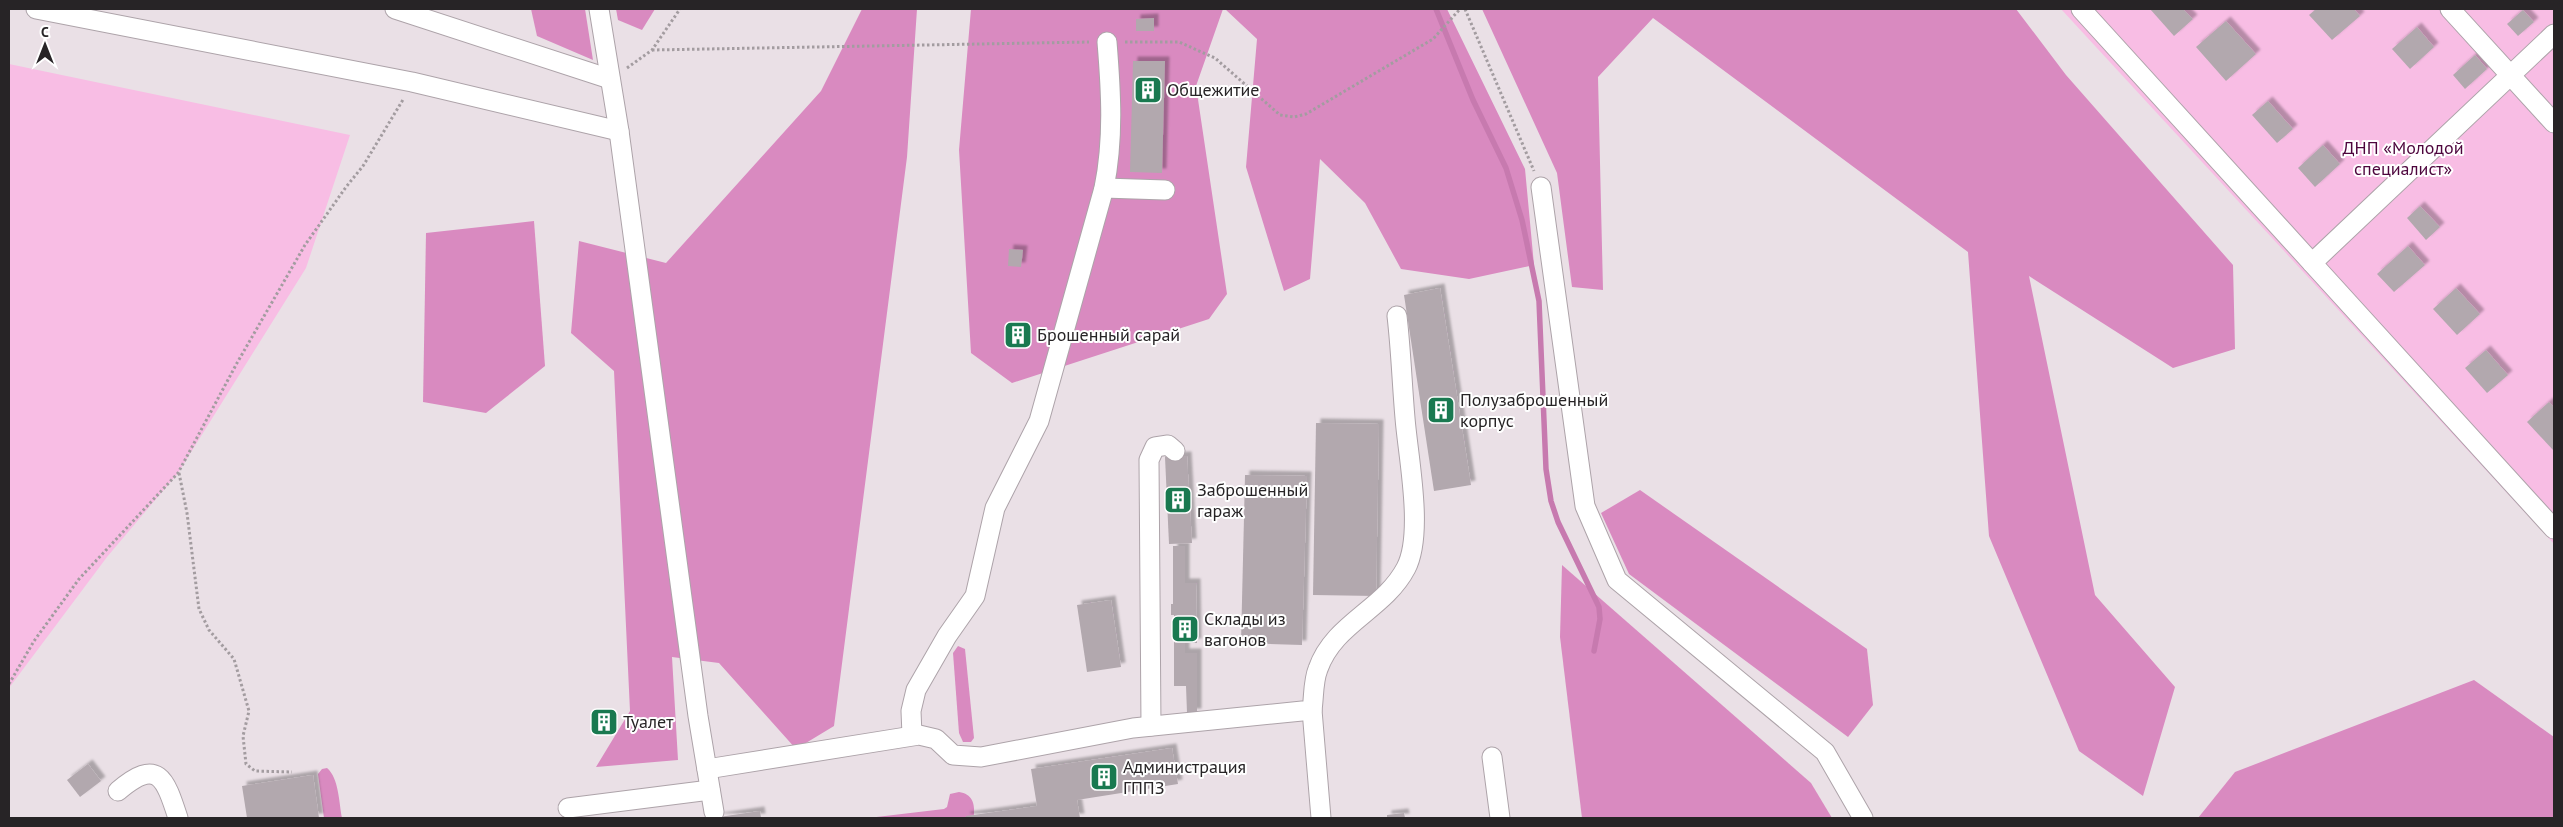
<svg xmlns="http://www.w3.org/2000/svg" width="2563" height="827" viewBox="0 0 2563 827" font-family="'PT Sans',sans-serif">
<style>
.green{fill:#f8bde4}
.forest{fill:#d98ac0}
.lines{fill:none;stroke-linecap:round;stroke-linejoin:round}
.stream{stroke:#c77aaf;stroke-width:5.5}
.building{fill:#b2a8ae;filter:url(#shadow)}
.minor-casing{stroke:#ada3a9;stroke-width:21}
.path{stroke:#a39ca0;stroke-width:3;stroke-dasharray:2.5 2.5;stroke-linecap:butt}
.minor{stroke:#fff;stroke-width:19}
.labels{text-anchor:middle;stroke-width:4;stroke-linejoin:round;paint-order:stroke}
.poi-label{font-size:18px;fill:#272426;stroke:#fff;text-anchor:start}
.park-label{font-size:18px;fill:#4d053d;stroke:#fff}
</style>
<defs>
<filter id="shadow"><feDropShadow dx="4.5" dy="-4.5" stdDeviation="1" flood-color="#0004"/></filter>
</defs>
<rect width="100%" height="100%" fill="#eae0e6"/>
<g class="green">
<polygon points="2061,9 2554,9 2554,544"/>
<polygon points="9,64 350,135 306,268 178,473 107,557 9,688"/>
</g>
<g class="forest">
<polygon points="531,9 585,9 593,60 537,36"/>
<polygon points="616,9 655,9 642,30 618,20"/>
<polygon points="862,9 917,9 907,157 834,726 796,749 719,663 672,657 678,760 596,767 630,711 614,371 571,333 579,241 666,263 821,91"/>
<polygon points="971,9 1223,9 1196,86 1227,294 1209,319 1012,383 971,353 959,150"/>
<polygon points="1225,9 1447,9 1525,169 1534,265 1469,279 1401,269 1365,203 1320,159 1310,279 1284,291 1246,167 1257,39"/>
<polygon points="1482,9 2016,9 2066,75 2233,265 2235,349 2173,368 2029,276 2095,595 2175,687 2143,796 2079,751 1989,536 1968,252 1653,18 1598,77 1603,290 1572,287 1557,173"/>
<polygon points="534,221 545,366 486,413 423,402 426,233"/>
<polygon points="1640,490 1867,649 1873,705 1848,737 1629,574 1601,513"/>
<polygon points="1562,565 1811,783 1832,818 1582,818 1560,637"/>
<polygon points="958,646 965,649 974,738 971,742 963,742 959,733 953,653"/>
<polygon points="2474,680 2554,737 2554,818 2198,818 2235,772"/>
<path d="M327 768C339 778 339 803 342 818H324L318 774 322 769Z"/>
<path d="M959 792C972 794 975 803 974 815L966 818H868L944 809 947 807 950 794Z"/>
</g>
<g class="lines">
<polyline class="stream" points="1436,9 1473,100 1506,168 1522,220 1539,301 1546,469 1551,501 1558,522 1599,607 1600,619 1594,651"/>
</g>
<g class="building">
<polygon points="2150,9 2183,9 2193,19 2174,36"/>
<polygon points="2316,9 2354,9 2360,16 2332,40 2309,15"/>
<polygon points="2523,10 2534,22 2518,36 2507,24"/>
<polygon points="1154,18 1154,31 1136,31 1136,19"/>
<polygon points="2226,21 2256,54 2226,81 2196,47"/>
<polygon points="2417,27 2434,47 2410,69 2392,49"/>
<polygon points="2475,55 2487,69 2465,89 2453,75"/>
<polygon points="1133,61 1165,61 1162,173 1130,172"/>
<polygon points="2268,101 2293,129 2277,143 2252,115"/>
<polygon points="2323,145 2340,164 2315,187 2298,168"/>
<polygon points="2420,206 2440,227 2426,240 2407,218"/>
<polygon points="2408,246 2425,265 2394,292 2377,274"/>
<polygon points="1009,249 1023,250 1021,267 1008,266"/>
<polygon points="1440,288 1471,485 1434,491 1404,295"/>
<polygon points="2456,288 2480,314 2457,335 2433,309"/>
<polygon points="1026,328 1026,342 1010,343 1010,329"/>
<polygon points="2486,350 2508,375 2487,393 2465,368"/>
<polygon points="2549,402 2554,407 2553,450 2527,422"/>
<polygon points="1316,423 1379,424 1376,596 1313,595"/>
<polygon points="1187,456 1192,543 1169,544 1165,457"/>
<polygon points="1245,475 1307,476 1302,645 1241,643"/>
<polygon points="1173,546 1185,546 1185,583 1196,583 1197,643 1185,643 1185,653 1197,653 1197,713 1187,713 1186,686 1174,686 1174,615 1171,615 1171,604 1173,604"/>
<polygon points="1111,600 1121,667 1087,672 1077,605"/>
<polygon points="607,719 608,724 603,726 601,720"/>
<polygon points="1172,748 1178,784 1077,800 1080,818 966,818 966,816 1037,806 1031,769"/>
<polygon points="88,764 101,781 80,797 67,780"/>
<polygon points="313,775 319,818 247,818 242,786"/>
<polygon points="760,811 761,818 719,818 719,817"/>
<polygon points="1404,813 1405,818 1387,818 1387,815"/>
</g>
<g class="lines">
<defs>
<g id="minor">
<polyline points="36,9 412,82 619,131"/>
<polyline points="395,9 610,79"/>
<polyline points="599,9 619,131 698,716 714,812"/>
<polyline points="2081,9 2312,263"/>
<polyline points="2450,9 2554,123"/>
<polyline points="2554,34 2312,263 2554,529"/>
<polyline points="1541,187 1585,506 1617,580 1825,752 1863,818"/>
<polyline points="1104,188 1165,190"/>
<polyline points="1312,710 1321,818"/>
<polyline points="1151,726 1149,460 1155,447 1168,445 1175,451"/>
<path d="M912 735 911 711 916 690 947 636 975 596 995 508 1039 421 1104 188C1114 139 1111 91 1107 42"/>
<polyline points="1492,757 1500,818"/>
<path d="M707 769 919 735 936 739 953 755 981 757 1133 728 1312 710C1314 697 1313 681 1318 669 1334 623 1384 610 1406 568 1424 533 1408 457 1405 418 1402 384 1401 350 1397 316"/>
<path d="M118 791C158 757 165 778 178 818"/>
<polyline points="568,808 710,790"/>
</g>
</defs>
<use href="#minor" class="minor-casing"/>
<g class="path">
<polyline points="1465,9 1534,171"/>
<polyline points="1125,42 1179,42 1215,58 1280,115 1294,117 1306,114 1433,39 1460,9"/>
<polyline points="652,50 1089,42"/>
<polyline points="627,68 652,50 680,9"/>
<polyline points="179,473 187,513 199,609 209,630 234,659 249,711 243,736 246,764 255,771 292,772"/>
<polyline points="9,684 34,641 79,579 178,473 237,363 305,245 346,187 363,166 404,98"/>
</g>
<use href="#minor" class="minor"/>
</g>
<defs>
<symbol id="building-square" viewBox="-11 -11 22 22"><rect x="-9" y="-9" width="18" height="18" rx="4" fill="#197950" stroke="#fff"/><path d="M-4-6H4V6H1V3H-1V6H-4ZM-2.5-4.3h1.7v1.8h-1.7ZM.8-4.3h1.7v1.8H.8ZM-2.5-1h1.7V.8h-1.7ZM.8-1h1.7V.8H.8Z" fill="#fff"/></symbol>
</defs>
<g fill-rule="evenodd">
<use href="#building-square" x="1132" y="74" width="32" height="32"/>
<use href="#building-square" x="1002" y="319" width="32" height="32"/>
<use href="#building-square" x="1425" y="394" width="32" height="32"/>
<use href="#building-square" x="1162" y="484" width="32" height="32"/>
<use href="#building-square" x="1169" y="613" width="32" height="32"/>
<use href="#building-square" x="588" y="706" width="32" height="32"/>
<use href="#building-square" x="1088" y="761" width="32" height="32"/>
</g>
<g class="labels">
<g class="poi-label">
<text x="1167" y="96">Общежитие</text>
<text x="1037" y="341">Брошенный сарай</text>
<text x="1460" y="406">Полузаброшенный<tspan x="1460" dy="21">корпус</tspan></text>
<text x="1197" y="496">Заброшенный<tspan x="1197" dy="21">гараж</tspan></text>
<text x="1204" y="625">Склады из<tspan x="1204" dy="21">вагонов</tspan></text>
<text x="623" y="728">Туалет</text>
<text x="1123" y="773">Администрация<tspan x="1123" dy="21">ГППЗ</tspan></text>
</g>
<g class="park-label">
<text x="2403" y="154">ДНП «Молодой<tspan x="2403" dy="21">специалист»</tspan></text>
</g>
</g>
<rect width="2563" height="827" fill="none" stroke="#272426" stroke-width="20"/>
<g transform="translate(45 45)" stroke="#ffffff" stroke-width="4" paint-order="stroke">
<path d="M0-4L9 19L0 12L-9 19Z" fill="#272426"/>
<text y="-8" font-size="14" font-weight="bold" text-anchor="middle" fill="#272426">С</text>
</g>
</svg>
